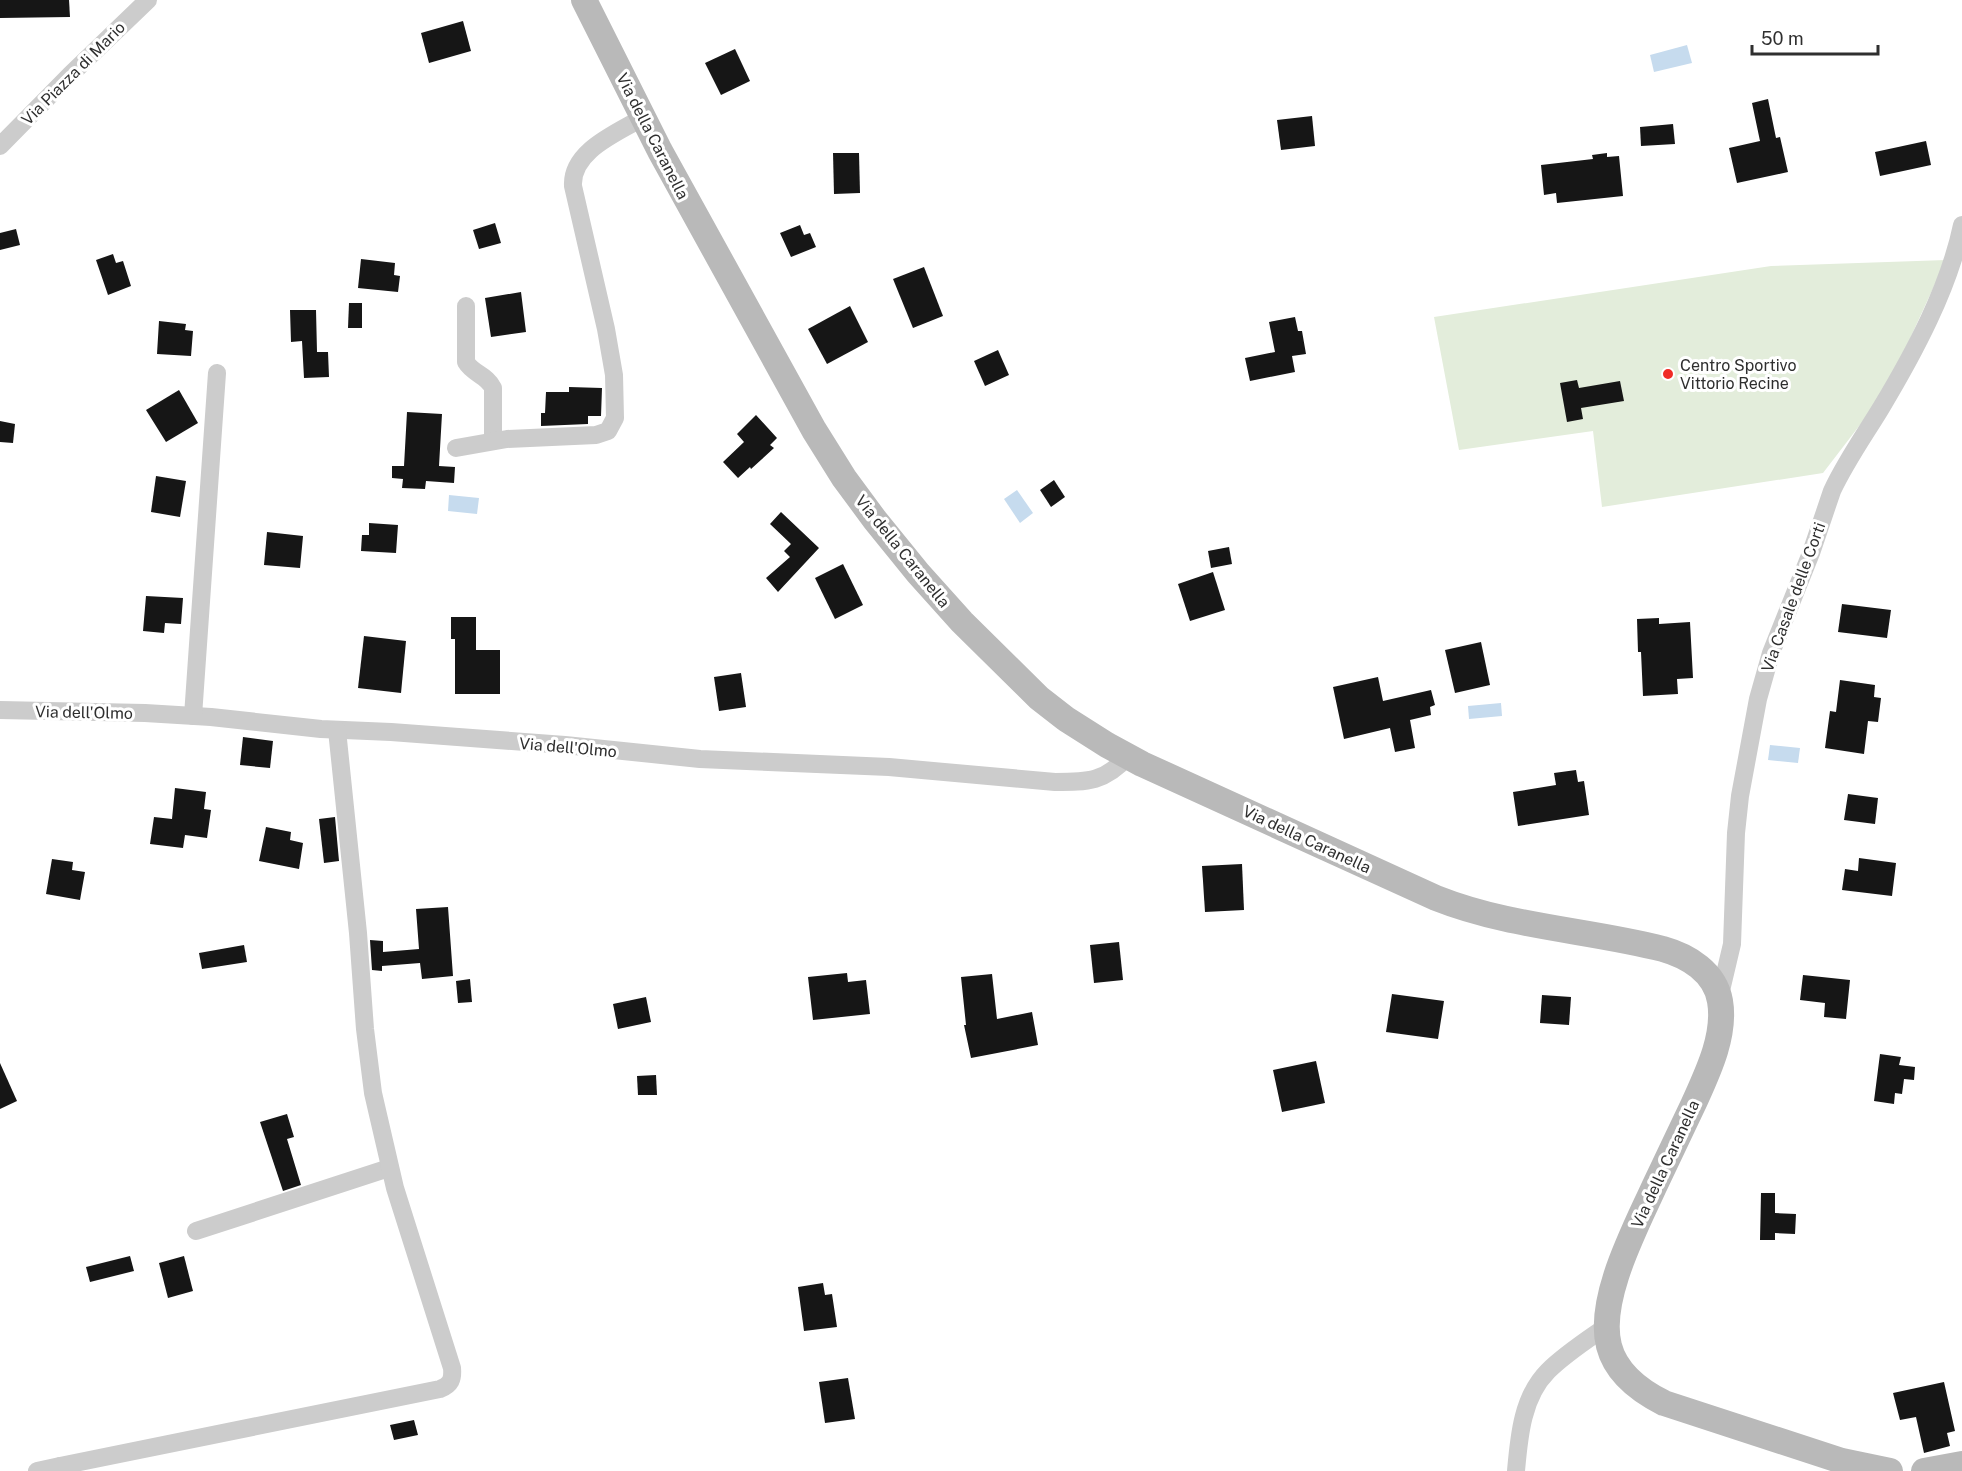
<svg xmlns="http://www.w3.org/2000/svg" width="1962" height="1471" viewBox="0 0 1962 1471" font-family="'Public Sans',sans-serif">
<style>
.green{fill:#e3eddb}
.water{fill:#c6dbee}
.building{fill:#161616}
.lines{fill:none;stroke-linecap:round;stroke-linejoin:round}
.street{stroke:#ccc;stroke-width:18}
.secondary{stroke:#b9b9b9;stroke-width:26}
.poi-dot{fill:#f02b26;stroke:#fff;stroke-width:2}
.labels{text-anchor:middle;stroke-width:6;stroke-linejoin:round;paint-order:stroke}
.street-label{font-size:16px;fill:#2f2f2f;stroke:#fff}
.poi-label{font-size:16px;fill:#2f2f2f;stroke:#fff;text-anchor:start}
</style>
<rect width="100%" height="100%" fill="#fff"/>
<polygon class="green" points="1946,260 1907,345 1876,404 1823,473 1602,507 1593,431 1459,450 1434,317 1771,266"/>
<g class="water">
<polygon points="1687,45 1692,63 1654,72 1650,55"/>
<polygon points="1017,490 1033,513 1020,523 1004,499"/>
<polygon points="449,495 479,498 477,514 448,511"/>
<polygon points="1501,703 1502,716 1469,719 1468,706"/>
<polygon points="1770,745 1800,748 1798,763 1768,760"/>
</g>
<g class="building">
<polygon points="0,0 69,0 70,17 0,18"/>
<polygon points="463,21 471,51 429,63 421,33"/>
<polygon points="735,49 750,81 721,95 705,63"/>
<polygon points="1768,99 1776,138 1780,137 1788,172 1737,183 1729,148 1760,141 1752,103"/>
<polygon points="1312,116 1315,146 1281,150 1277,120"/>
<polygon points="1673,124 1675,144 1641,146 1640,127"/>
<polygon points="1926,141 1931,165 1880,176 1875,152"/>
<polygon points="833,153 859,153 860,193 834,194"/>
<polygon points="1607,153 1607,157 1619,156 1623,196 1557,203 1556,193 1544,195 1541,165 1593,159 1592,155"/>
<polygon points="495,223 501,243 479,249 473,230"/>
<polygon points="800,225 804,235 810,233 816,247 791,257 780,233"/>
<polygon points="16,229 20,245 0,250 0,233"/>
<polygon points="113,254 116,263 123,261 131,286 108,295 96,260"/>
<polygon points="361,259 395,263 394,275 400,276 398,292 358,288"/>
<polygon points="924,267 943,316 913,328 893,279"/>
<polygon points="521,292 526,332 491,337 485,298"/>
<polygon points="349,303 362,303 362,328 348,328"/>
<polygon points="850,306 868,342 827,364 808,329"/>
<polygon points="290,310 316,310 317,352 328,352 329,377 304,378 302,341 291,342"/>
<polygon points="1295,317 1298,331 1302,331 1306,354 1292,356 1295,372 1250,381 1245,358 1275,352 1269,322"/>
<polygon points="159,321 186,324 185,330 193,331 191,356 157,354"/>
<polygon points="998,350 1009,375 985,386 974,361"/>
<polygon points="1577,380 1579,388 1620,381 1624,401 1581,408 1583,419 1567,422 1560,383"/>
<polygon points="569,387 602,388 601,416 588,416 588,424 541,426 541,413 545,413 546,392 569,392"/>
<polygon points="179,390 198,423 166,442 146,410"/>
<polygon points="407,412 442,414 439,466 455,467 454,483 426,481 425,489 402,488 403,479 392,478 392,466 404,466"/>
<polygon points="756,415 777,438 770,445 774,448 751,469 750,467 738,478 723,462 744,442 737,434"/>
<polygon points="0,421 15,424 13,443 0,442"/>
<polygon points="156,476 186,481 180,517 151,512"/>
<polygon points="1054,480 1065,497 1051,507 1040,490"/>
<polygon points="781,512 819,548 778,592 766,578 790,557 784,551 791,544 770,524"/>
<polygon points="369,523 398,525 396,553 361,551 362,535 369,535"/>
<polygon points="267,532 303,536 300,568 264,565"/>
<polygon points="1229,547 1232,564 1211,568 1208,551"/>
<polygon points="843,564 863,605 835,619 815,578"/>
<polygon points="1213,572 1225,610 1190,621 1178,584"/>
<polygon points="146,596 183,598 181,624 165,623 164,633 143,631"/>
<polygon points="1842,604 1891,610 1887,638 1838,632"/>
<polygon points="451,617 476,617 476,650 500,650 500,694 455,694 455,639 451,639"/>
<polygon points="1659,618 1659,624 1690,622 1693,678 1677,679 1678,694 1643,696 1641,652 1638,652 1637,619"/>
<polygon points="364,636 406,641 401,693 358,688"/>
<polygon points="1481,642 1490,685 1455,693 1445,650"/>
<polygon points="741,673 746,707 719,711 714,677"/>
<polygon points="1378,677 1383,701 1431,690 1435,705 1430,707 1431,715 1410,720 1415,748 1395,752 1390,728 1344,739 1333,687"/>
<polygon points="1840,680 1875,685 1874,697 1881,698 1878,722 1868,721 1864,754 1825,748 1830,711 1836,712"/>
<polygon points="243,737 273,741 270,768 240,765"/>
<polygon points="1576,770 1578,782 1584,781 1589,815 1518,826 1513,792 1556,785 1554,773"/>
<polygon points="175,788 206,792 204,809 211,810 207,838 185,835 183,848 150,844 154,817 172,819"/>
<polygon points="1848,794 1878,798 1875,824 1844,820"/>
<polygon points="335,817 339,861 324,863 319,819"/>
<polygon points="266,827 291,832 290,840 303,843 299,869 259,861"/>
<polygon points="1859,858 1896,863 1892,896 1842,890 1845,869 1858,871"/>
<polygon points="52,859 73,862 72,870 85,872 80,900 46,894"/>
<polygon points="1242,864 1244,910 1205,912 1202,866"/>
<polygon points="448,907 453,976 422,979 420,963 382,966 382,971 372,970 370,940 383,941 383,952 419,949 416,909"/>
<polygon points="1119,942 1123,980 1094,983 1090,945"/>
<polygon points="244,945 247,962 202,969 199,953"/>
<polygon points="847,973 848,982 866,980 870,1014 813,1020 808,977"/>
<polygon points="992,974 997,1019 1032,1012 1038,1045 971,1058 964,1025 966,1025 961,977"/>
<polygon points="1803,975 1850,980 1846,1019 1824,1017 1825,1003 1800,1000"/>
<polygon points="470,979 472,1002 458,1003 456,981"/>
<polygon points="1392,994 1444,1001 1438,1039 1386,1032"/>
<polygon points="1542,995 1571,997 1569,1025 1540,1023"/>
<polygon points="646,997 651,1022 618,1029 613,1004"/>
<polygon points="1880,1054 1901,1057 1899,1065 1915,1067 1914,1080 1904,1079 1902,1094 1895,1093 1894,1104 1874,1101"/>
<polygon points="1316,1061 1325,1103 1282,1112 1273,1070"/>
<polygon points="0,1063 17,1101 0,1109"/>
<polygon points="656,1075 657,1095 638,1095 637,1076"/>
<polygon points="287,1114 294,1137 287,1139 301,1185 283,1191 260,1122"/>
<polygon points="1761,1193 1775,1193 1775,1213 1796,1214 1795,1234 1775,1233 1775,1240 1760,1240"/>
<polygon points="130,1256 134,1271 90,1282 86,1267"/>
<polygon points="184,1256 193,1291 168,1298 159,1263"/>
<polygon points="823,1283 825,1295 832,1294 837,1327 804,1331 798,1287"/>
<polygon points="848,1378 855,1419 825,1423 819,1382"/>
<polygon points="1944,1382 1955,1431 1947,1433 1950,1446 1924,1453 1916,1417 1900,1420 1893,1393"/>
<polygon points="414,1420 418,1435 394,1440 390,1425"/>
</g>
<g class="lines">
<g class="street">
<polyline points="0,146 70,75 148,0"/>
<path d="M466 306V362C473 374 487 375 493 388V440"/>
<path d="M456 448 507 439 596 435 608 431 615 418 614 375 606 329 573 186C571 151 617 133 642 118"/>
<path d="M0 710 145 713 211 717 321 729 391 732 565 745 700 759 889 767 1055 782C1088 782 1105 782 1128 756"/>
<polyline points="193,716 217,373"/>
<path d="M1719 999 1732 944 1736 833 1740 796 1758 699 1771 653 1811 553 1832 491C1846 461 1864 436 1881 408 1914 353 1949 288 1962 225"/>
<polyline points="196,1231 389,1168"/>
<polyline points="37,1471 60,1466"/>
<path d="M61 1471 60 1466 440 1389C451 1385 453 1379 452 1368L395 1188 373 1093 365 1029 358 933 337 730"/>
<path d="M1516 1471C1519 1437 1522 1397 1548 1371 1565 1354 1587 1340 1607 1326"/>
</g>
<g class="secondary">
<path d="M584 0 660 151 814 430 844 478 875 520 918 573 962 622 1039 698 1066 719 1107 745 1142 764 1436 898C1509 927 1588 930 1663 949 1688 956 1715 972 1720 1001 1726 1036 1707 1074 1693 1105 1680 1132 1667 1160 1654 1187 1635 1229 1597 1300 1609 1346 1616 1373 1640 1391 1664 1403L1842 1461 1890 1471"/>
<polyline points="1924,1471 1962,1464"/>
</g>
</g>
<circle class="poi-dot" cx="1668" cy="374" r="6"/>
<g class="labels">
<g class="street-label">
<text transform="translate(73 73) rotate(-45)" y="6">Via Piazza di Mario</text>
<text transform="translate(653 136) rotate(63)" y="6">Via della Caranella</text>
<text transform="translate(903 551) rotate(51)" y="6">Via della Caranella</text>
<text transform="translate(1793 597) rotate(-70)" y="6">Via Casale delle Corti</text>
<text transform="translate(84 712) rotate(1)" y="6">Via dell'Olmo</text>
<text transform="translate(568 747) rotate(5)" y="6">Via dell'Olmo</text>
<text transform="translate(1307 839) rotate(25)" y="6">Via della Caranella</text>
<text transform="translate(1665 1164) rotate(-65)" y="6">Via della Caranella</text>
</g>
<g class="poi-label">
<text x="1680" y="371">Centro Sportivo<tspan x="1680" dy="18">Vittorio Recine</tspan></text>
</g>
</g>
<path d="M1752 45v9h126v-9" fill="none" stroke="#2f2f2f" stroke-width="3"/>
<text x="1761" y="45" font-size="18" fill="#2f2f2f" stroke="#ffffff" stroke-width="4.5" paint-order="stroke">50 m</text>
</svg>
